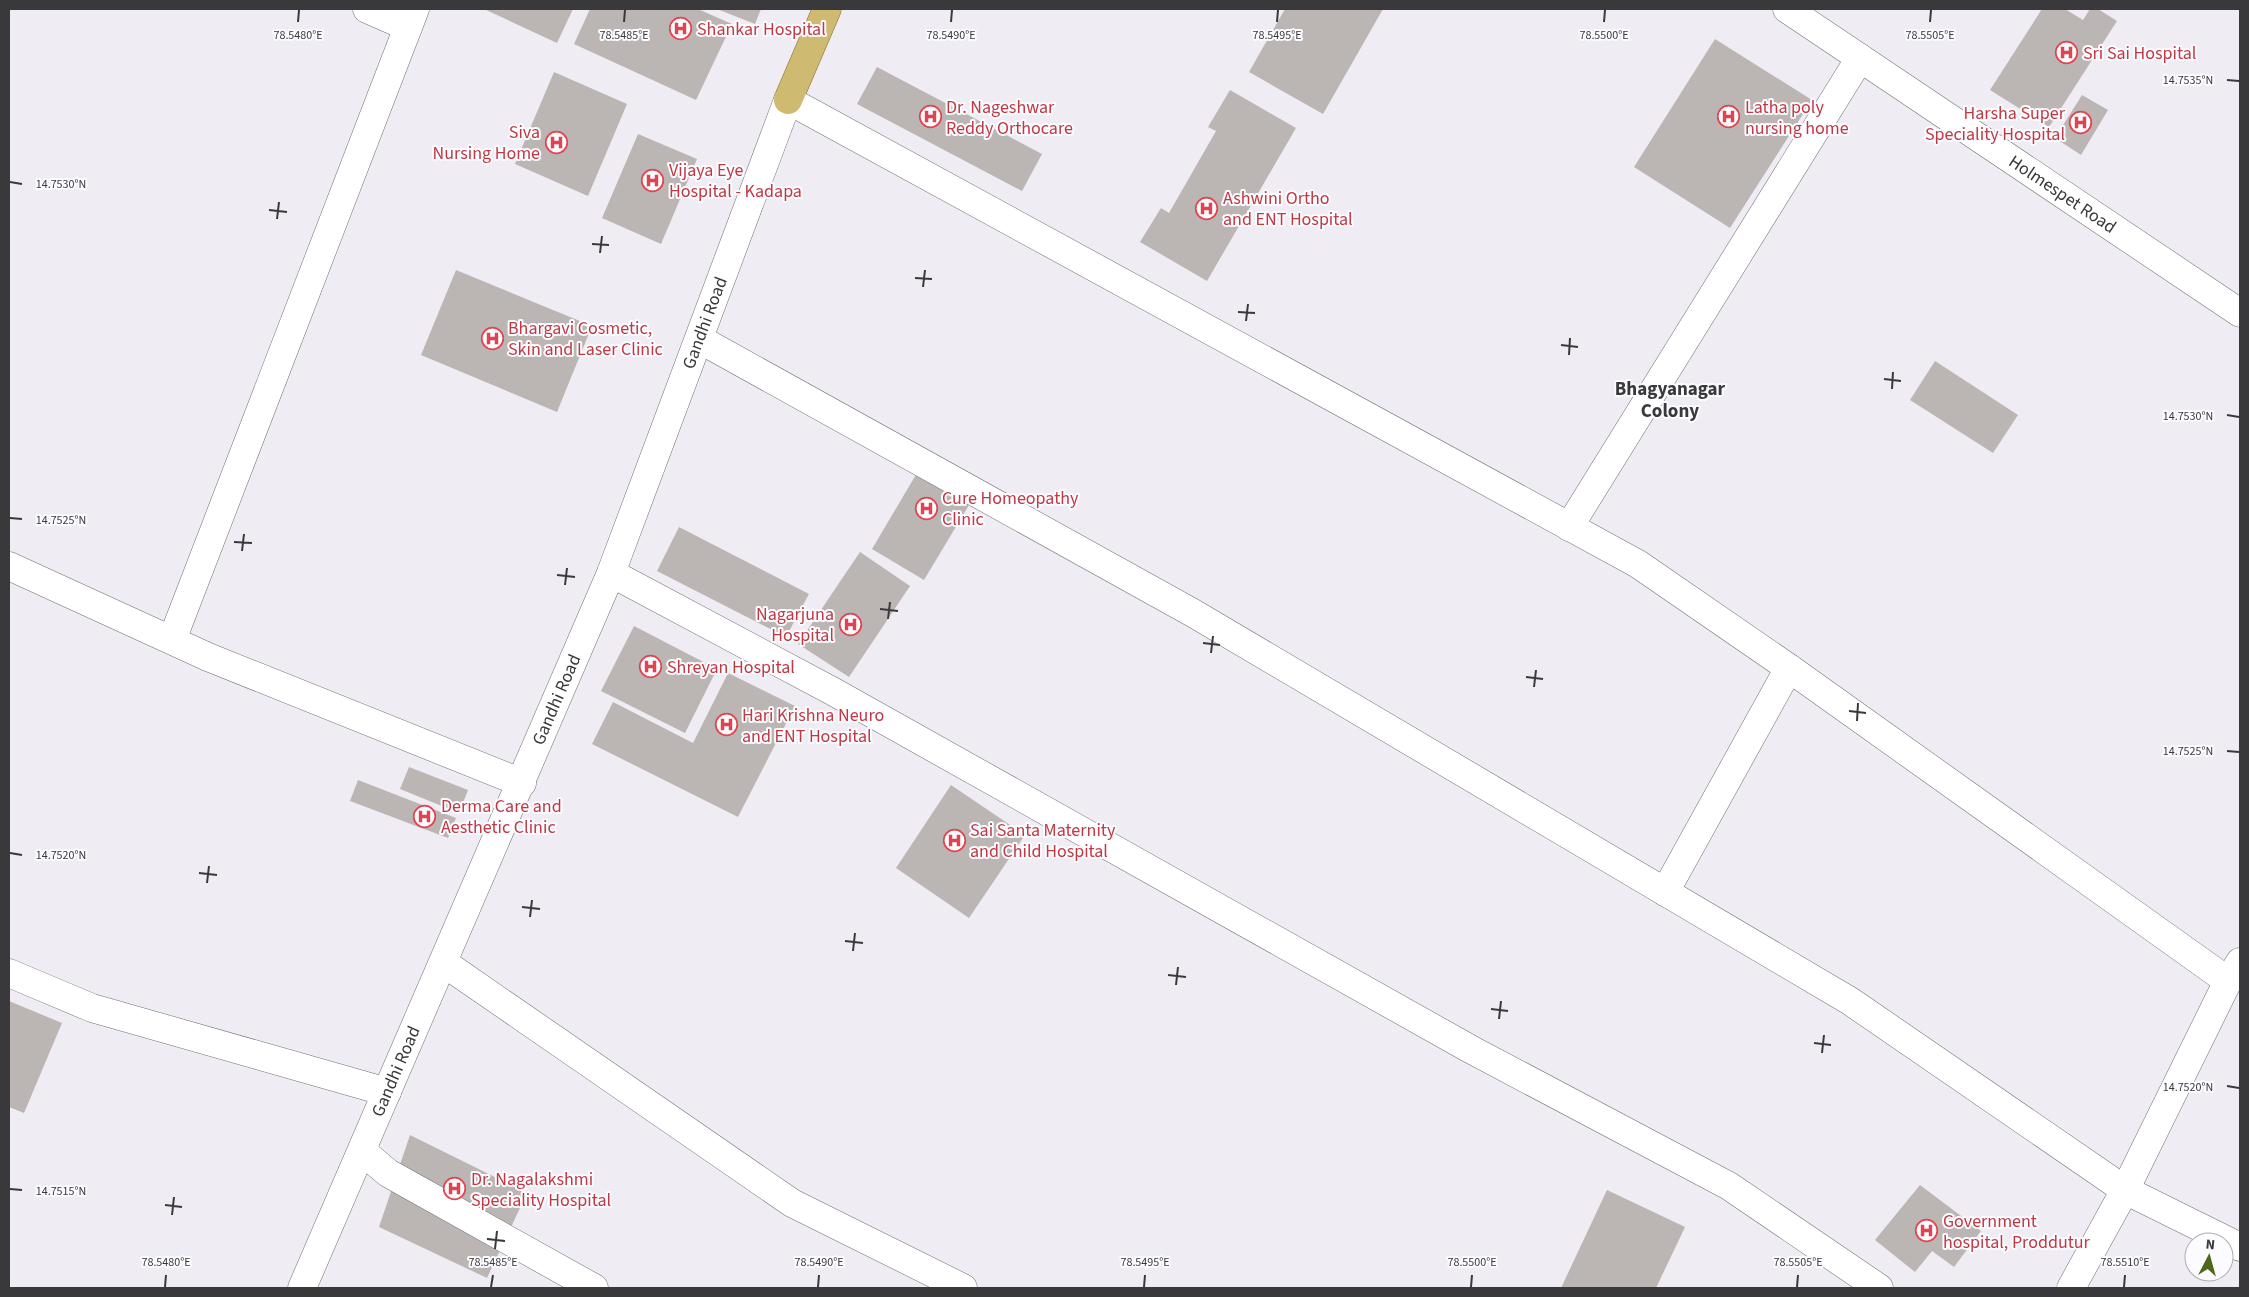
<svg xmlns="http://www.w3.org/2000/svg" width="2249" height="1297" viewBox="0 0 2249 1297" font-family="'Source Sans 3',sans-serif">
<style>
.building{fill:#bbb6b3}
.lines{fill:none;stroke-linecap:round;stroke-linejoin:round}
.minor-casing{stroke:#717075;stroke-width:29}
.major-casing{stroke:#856f20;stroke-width:29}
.minor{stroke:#fff;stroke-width:28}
.major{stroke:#ceba71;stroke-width:28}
.ticks{fill:none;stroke:#39393b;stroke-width:2}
.labels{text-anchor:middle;stroke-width:4;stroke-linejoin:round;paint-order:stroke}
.health-label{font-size:18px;fill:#be3a42;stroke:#fcfbff;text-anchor:start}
.street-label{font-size:18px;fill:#39393b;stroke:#fcfbff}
.neighbourhood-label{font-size:19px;font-weight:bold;fill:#39393b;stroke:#fcfbff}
.ticks-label{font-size:12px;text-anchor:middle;fill:#39393b;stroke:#fcfbff;stroke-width:4;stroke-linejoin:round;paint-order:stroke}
</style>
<rect width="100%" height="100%" fill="#efedf3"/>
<g class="building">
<polygon points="484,9 573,9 557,43"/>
<polygon points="590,9 698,9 732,24 696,100 574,44"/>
<polygon points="717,9 761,9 755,24"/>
<polygon points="1285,9 1383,9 1323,114 1249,72"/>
<polygon points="2042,9 2065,9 2083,20 2090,9 2098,9 2117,21 2049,127 1990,90"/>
<polygon points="1715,39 1812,100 1730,228 1634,167"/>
<polygon points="877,67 1042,154 1022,191 857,104"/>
<polygon points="554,72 627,104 588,196 515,164"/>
<polygon points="1230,90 1296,128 1207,281 1140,242 1161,208 1169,213 1216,131 1208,127"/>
<polygon points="2082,95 2108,110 2081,155 2055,138"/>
<polygon points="638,134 697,159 661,244 602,218"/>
<polygon points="456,270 592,326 557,412 421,355"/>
<polygon points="1935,361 2018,415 1993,453 1910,400"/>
<polygon points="917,473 969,505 924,580 872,549"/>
<polygon points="679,527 809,594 786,637 657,571"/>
<polygon points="860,552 910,586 849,677 798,644"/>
<polygon points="634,626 717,669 685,733 601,691"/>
<polygon points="728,673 795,706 738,817 592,744 613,702 693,743"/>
<polygon points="409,767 468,790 459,813 400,789"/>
<polygon points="358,780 456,818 448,838 350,801"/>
<polygon points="951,785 1025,835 969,918 896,868"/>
<polygon points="9,1001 62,1023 24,1113 9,1107"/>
<polygon points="410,1135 527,1193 487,1278 379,1227"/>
<polygon points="1920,1185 1981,1231 1954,1267 1932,1251 1915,1272 1875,1240"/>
<polygon points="1607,1190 1685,1227 1656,1288 1561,1288"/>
</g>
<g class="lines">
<defs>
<g id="minor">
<polyline points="367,9 408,27"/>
<path id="s1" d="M1787 9 2240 313"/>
<polyline points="699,339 1193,613 1850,1001 2125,1190 2240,1247"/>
<polyline points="1569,527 1860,58"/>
<polyline points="9,566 208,657 522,783"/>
<polyline points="611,573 834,692 1472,1050 1729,1186 1879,1288"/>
<polyline points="172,640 415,9"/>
<polyline points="1665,892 1789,668"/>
<polyline points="444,963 792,1203 963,1288"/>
<polyline points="9,973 92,1008 387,1092"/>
<polyline points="362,1151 388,1173 594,1288"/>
<path id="s2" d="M302 1288 611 573 788 100 1638 564 1789 668 2228 981"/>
<polyline points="2071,1288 2125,1190 2228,981 2240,962"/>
</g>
<polyline id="major" points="788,100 827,9"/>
</defs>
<use href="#minor" class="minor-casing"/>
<use href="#major" class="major-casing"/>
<use href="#minor" class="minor"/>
<use href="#major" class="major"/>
</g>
<path class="ticks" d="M298 22 299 10M624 22 625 10M951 22 952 10M1277 22 1278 10M1604 22 1605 10M1930 22 1931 10M2227 80 2239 81M10 182 22 184M269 210 287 212M277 219 279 202M592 244 609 245M600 253 602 236M915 278 932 279M923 287 925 270M1238 312 1255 313M1246 321 1248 304M1561 345 1578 347M1569 355 1570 338M1884 379 1901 381M1892 389 1893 372M2227 415 2239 417M10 518 22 519M234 542 252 543M242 551 244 534M557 575 575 577M565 585 567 568M880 609 898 611M888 619 890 602M1203 643 1220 645M1211 653 1213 636M1526 677 1543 679M1534 687 1536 670M1849 711 1866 713M1857 721 1858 703M2227 751 2239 752M10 853 22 855M199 873 217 875M207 883 209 866M522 907 540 909M530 917 532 900M845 941 863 943M853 951 855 933M1168 975 1186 977M1176 985 1178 967M1491 1009 1508 1011M1499 1019 1501 1001M1814 1043 1831 1045M1822 1053 1824 1035M2227 1086 2239 1088M10 1189 22 1190M165 1205 182 1207M172 1215 174 1197M487 1239 505 1241M495 1249 497 1231M165 1287 166 1275M491 1287 493 1275M818 1287 819 1275M1144 1287 1145 1275M1471 1287 1472 1275M1797 1287 1798 1275M2124 1287 2125 1275"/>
<defs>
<symbol id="hospital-ring" viewBox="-11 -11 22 22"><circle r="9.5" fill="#fcfbff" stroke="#e0444e" stroke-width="1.5"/><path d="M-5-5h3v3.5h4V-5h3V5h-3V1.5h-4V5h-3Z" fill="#e0444e"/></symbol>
</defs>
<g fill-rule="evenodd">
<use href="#hospital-ring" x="668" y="16" width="25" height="25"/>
<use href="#hospital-ring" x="2054" y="40" width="25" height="25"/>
<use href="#hospital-ring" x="918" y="104" width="25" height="25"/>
<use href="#hospital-ring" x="1716" y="104" width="25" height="25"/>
<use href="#hospital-ring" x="2068" y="110" width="25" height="25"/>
<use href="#hospital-ring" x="544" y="130" width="25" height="25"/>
<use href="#hospital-ring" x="640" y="168" width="25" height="25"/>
<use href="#hospital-ring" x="1194" y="196" width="25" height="25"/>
<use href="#hospital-ring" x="480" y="326" width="25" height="25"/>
<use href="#hospital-ring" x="914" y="496" width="25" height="25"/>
<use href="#hospital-ring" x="838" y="612" width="25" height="25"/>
<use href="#hospital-ring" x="638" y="654" width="25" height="25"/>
<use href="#hospital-ring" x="714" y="712" width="25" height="25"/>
<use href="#hospital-ring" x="412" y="804" width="25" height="25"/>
<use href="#hospital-ring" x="942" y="828" width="25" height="25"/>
<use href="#hospital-ring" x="442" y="1176" width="25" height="25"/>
<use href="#hospital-ring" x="1914" y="1218" width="25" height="25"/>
</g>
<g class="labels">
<g class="health-label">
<text x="697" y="35">Shankar Hospital</text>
<text x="2083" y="59">Sri Sai Hospital</text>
<text x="946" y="113">Dr. Nageshwar<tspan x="946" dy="21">Reddy Orthocare</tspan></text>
<text x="1745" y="113">Latha poly<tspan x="1745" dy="21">nursing home</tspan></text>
<text x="2065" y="119" text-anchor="end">Harsha Super<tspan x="2065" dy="21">Speciality Hospital</tspan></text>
<text x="540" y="138" text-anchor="end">Siva<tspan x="540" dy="21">Nursing Home</tspan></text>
<text x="669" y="176">Vijaya Eye<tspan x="669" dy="21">Hospital - Kadapa</tspan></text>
<text x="1223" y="204">Ashwini Ortho<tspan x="1223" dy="21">and ENT Hospital</tspan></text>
<text x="508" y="334">Bhargavi Cosmetic,<tspan x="508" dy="21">Skin and Laser Clinic</tspan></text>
<text x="942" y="504">Cure Homeopathy<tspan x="942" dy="21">Clinic</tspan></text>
<text x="834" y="620" text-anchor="end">Nagarjuna<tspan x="834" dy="21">Hospital</tspan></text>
<text x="667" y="673">Shreyan Hospital</text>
<text x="742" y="721">Hari Krishna Neuro<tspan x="742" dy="21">and ENT Hospital</tspan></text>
<text x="441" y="812">Derma Care and<tspan x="441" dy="21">Aesthetic Clinic</tspan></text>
<text x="970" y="836">Sai Santa Maternity<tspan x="970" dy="21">and Child Hospital</tspan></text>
<text x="471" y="1185">Dr. Nagalakshmi<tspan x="471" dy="21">Speciality Hospital</tspan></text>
<text x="1943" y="1227">Government<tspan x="1943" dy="21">hospital, Proddutur</tspan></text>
</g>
<g class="street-label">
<text dy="6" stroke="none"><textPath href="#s1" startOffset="332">Holmespet Road</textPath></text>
<text dy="6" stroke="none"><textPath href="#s2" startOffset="1046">Gandhi Road</textPath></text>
<text dy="6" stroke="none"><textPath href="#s2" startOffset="641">Gandhi Road</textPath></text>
<text dy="6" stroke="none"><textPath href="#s2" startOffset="236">Gandhi Road</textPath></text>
</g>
<g class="neighbourhood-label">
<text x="1670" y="395">Bhagyanagar<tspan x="1670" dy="22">Colony</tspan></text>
</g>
</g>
<g class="ticks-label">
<text x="298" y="39">78.5480°E</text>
<text x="624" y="39">78.5485°E</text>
<text x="951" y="39">78.5490°E</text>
<text x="1277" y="39">78.5495°E</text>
<text x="1604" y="39">78.5500°E</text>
<text x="1930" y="39">78.5505°E</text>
<text x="2188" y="84">14.7535°N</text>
<text x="61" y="188">14.7530°N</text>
<text x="2188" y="420">14.7530°N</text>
<text x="61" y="524">14.7525°N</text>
<text x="2188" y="755">14.7525°N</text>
<text x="61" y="859">14.7520°N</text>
<text x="2188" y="1091">14.7520°N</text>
<text x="61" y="1195">14.7515°N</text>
<text x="166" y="1266">78.5480°E</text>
<text x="493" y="1266">78.5485°E</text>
<text x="819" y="1266">78.5490°E</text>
<text x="1145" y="1266">78.5495°E</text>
<text x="1472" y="1266">78.5500°E</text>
<text x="1798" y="1266">78.5505°E</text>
<text x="2125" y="1266">78.5510°E</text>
</g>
<rect width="2249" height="1297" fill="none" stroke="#39393b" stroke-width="20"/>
<g transform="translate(2209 1257) rotate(6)"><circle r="24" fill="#fcfbff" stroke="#aeadb1"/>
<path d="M0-4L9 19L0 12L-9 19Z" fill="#4e6819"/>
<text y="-8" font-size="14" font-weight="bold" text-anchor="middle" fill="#39393b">N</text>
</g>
</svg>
